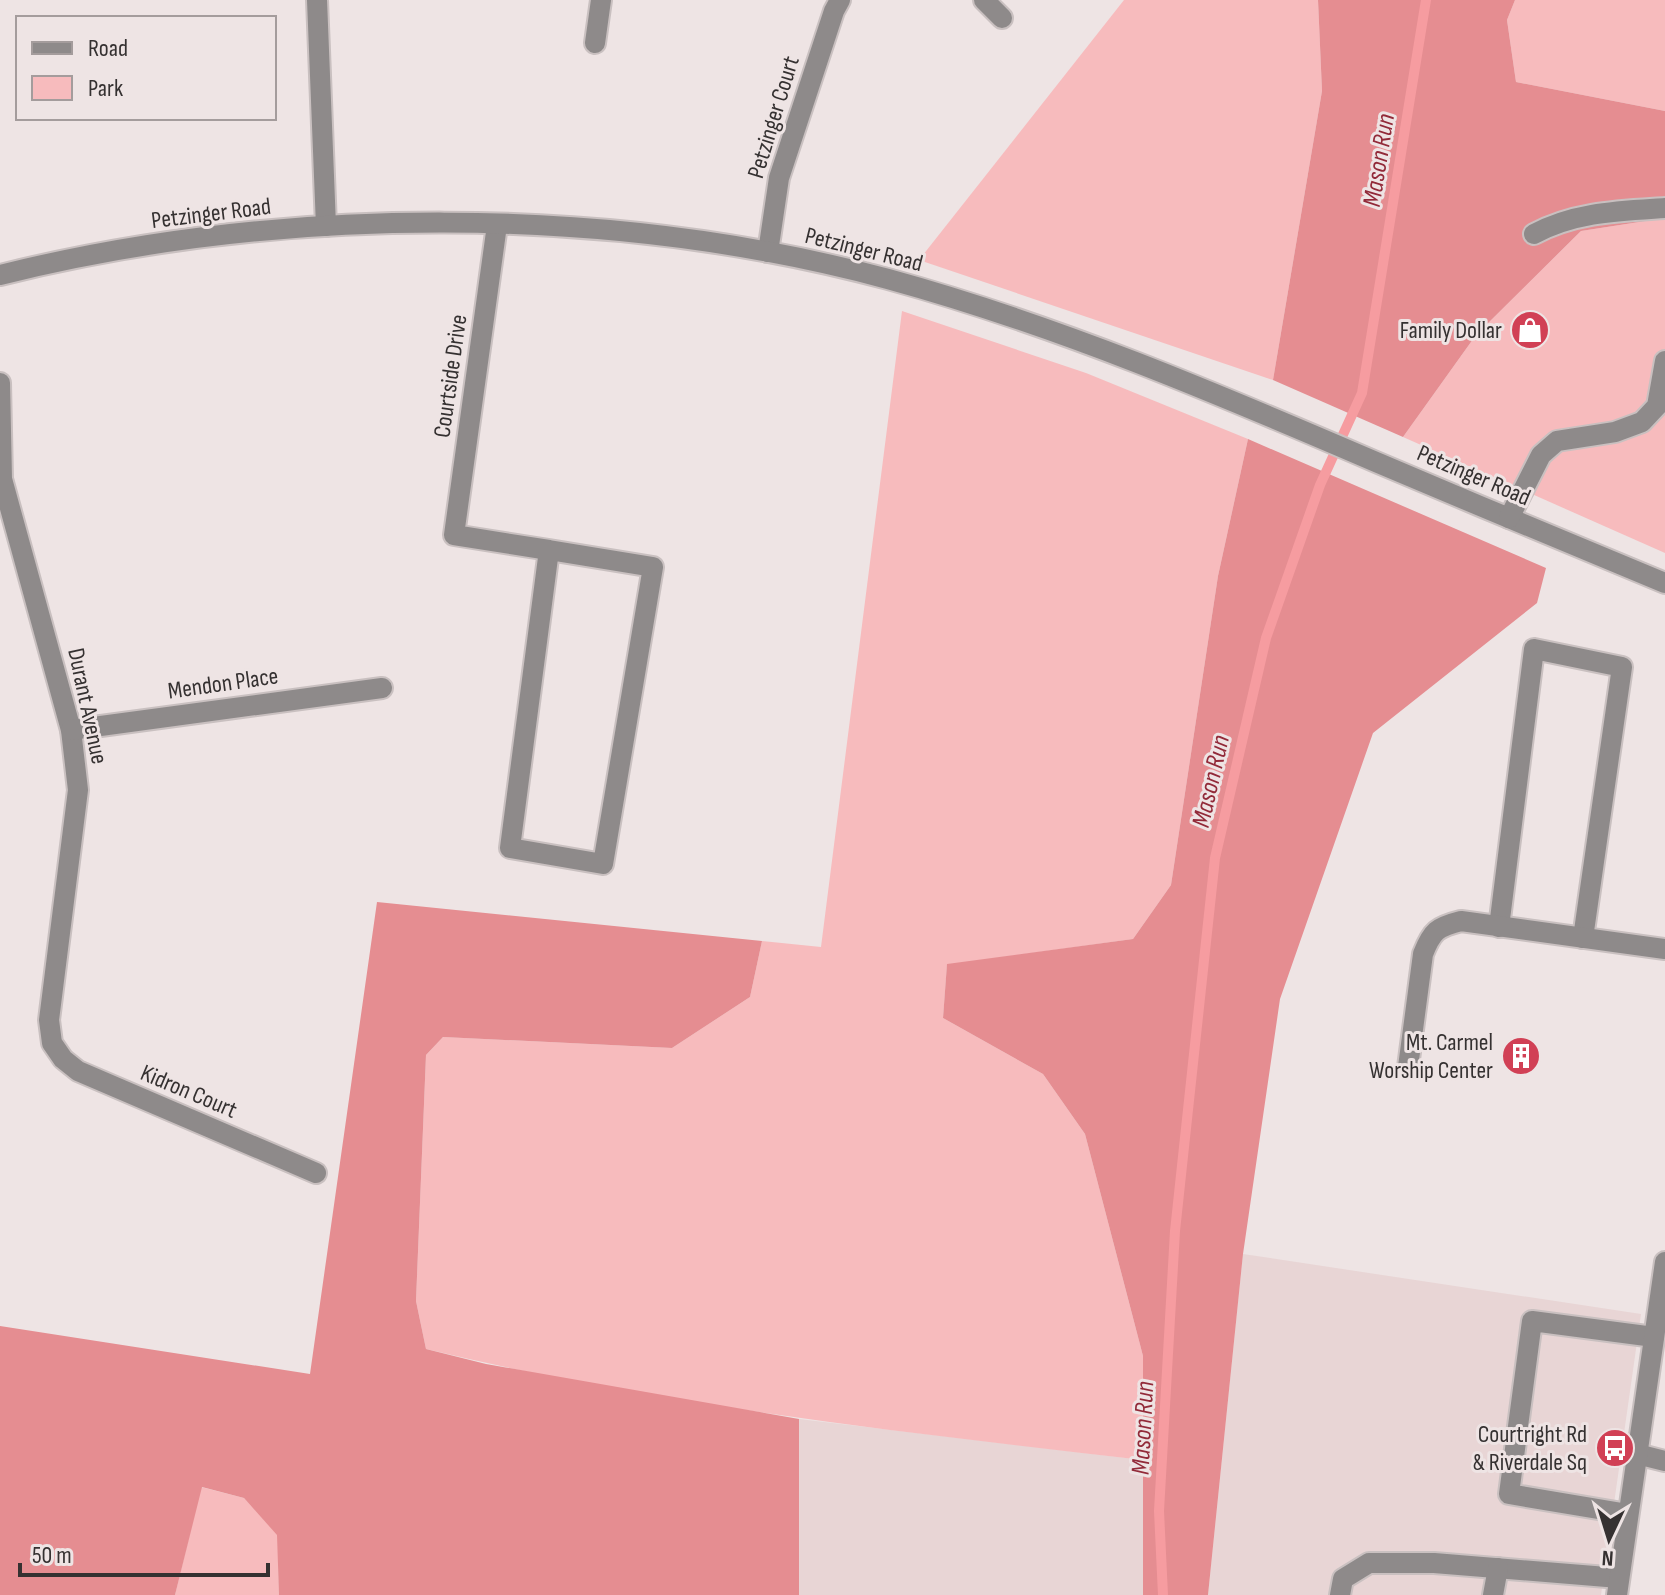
<svg xmlns="http://www.w3.org/2000/svg" width="1665" height="1595" viewBox="0 0 1665 1595" font-family="'Sofia Sans Condensed',sans-serif">
<style>
.built{fill:#e8d5d5}
.green{fill:#f7bbbd}
.forest{fill:#e58d91}
.lines{fill:none;stroke-linecap:round;stroke-linejoin:round}
.stream{stroke:#f69ca0;stroke-width:10}
.minor-casing{stroke:#c9c0c0;stroke-width:24}
.minor{stroke:#8e8a8a;stroke-width:20}
.labels{text-anchor:middle;stroke-width:6;stroke-linejoin:round;paint-order:stroke}
.street-label{font-size:24px;fill:#353131;stroke:#eee4e4}
.poi-label{font-size:24px;fill:#353131;stroke:#eee4e4;text-anchor:end}
.water-label{font-size:26px;font-style:italic;fill:#922a39;stroke:#eee4e4}
</style>
<rect width="100%" height="100%" fill="#eee4e4"/>
<g class="built">
<polygon points="1243,1254 1641,1314 1601,1595 1208,1595"/>
<polygon points="799,1419 1143,1460 1143,1595 799,1595"/>
</g>
<g class="green">
<polygon points="1124,0 1318,0 1322,91 1273,380 919,260"/>
<polygon points="1515,0 1665,0 1665,111 1516,82 1507,20"/>
<polygon points="1665,218 1665,553 1403,437 1476,335 1581,231"/>
<path d="M902 311 1086 373 1248 439 1218 576 1171 885 1133 939 947 965 943 1018 1043 1074 1085 1134 1143 1356V1460C904 1432 660 1406 426 1349L416 1301 426 1055 443 1037 672 1048 750 997 762 941 821 947Z"/>
<polygon points="201,1487 244,1498 278,1535 279,1595 175,1595"/>
</g>
<g class="forest">
<polygon points="1318,0 1515,0 1507,20 1516,82 1665,111 1665,218 1581,231 1476,335 1403,437 1273,380 1322,91"/>
<polygon points="1248,439 1546,568 1537,603 1373,733 1280,999 1243,1254 1208,1595 1143,1595 1143,1356 1085,1134 1043,1074 943,1018 947,964 1133,939 1171,885 1218,576"/>
<polygon points="377,902 762,941 750,997 672,1048 443,1037 426,1055 416,1301 426,1349 486,1364 799,1419 799,1595 279,1595 277,1535 244,1498 202,1487 175,1595 0,1595 0,1326 310,1374"/>
</g>
<g class="lines">
<polyline class="stream" points="1163,1595 1159,1511 1175,1231 1215,858 1266,638 1320,485 1362,393 1426,0"/>
<defs>
<g id="minor">
<polyline points="317,0 326,226"/>
<polyline points="984,0 1002,18"/>
<polyline points="595,43 601,0"/>
<polyline points="497,225 454,535 549,550 510,848 603,864 653,567 549,550"/>
<path d="M1534 234C1575 212 1619 211 1665 208"/>
<polyline points="768,252 779,178 834,11 840,0"/>
<path d="M0 275C280 205 609 204 888 279 1056 325 1216 393 1376 462 1472 503 1569 543 1665 583"/>
<polyline points="0,383 2,479 71,730 78,790 49,1020 52,1043 63,1059 78,1071 316,1173"/>
<polyline points="1509,518 1541,455 1557,441 1615,432 1642,422 1657,406 1665,361"/>
<polyline points="71,730 382,688"/>
<polyline points="1499,927 1534,649 1622,667 1583,938"/>
<path d="M1408 1067 1423 954C1432 931 1437 927 1461 921L1665 949"/>
<polyline points="1637,1454 1665,1461"/>
<polyline points="1628,1514 1509,1494 1532,1321 1654,1337"/>
<polyline points="1340,1595 1343,1579 1369,1563 1434,1563 1619,1578"/>
<polyline points="1493,1595 1498,1568"/>
<polyline points="1617,1595 1665,1262"/>
</g>
</defs>
<use href="#minor" class="minor-casing"/>
<use href="#minor" class="minor"/>
</g>
<defs>
<symbol id="shop-disc" viewBox="-11 -11 22 22"><circle r="9.5" fill="#d14055" stroke="#eee4e4"/><path d="M-5-2.5h2.3a2.7 3.5 0 0 1 5.4 0H5L5.5 6h-11ZM-1.5-2.5h3a1.5 2.3 0 0 0-3 0Z" fill="#fff"/></symbol>
<symbol id="building-disc" viewBox="-11 -11 22 22"><circle r="9.5" fill="#d14055" stroke="#eee4e4"/><path d="M-4-6H4V6H1V3H-1V6H-4ZM-2.5-4.3h1.7v1.8h-1.7ZM.8-4.3h1.7v1.8H.8ZM-2.5-1h1.7V.8h-1.7ZM.8-1h1.7V.8H.8Z" fill="#fff"/></symbol>
<symbol id="bus-disc" viewBox="-11 -11 22 22"><circle r="9.5" fill="#d14055" stroke="#eee4e4"/><path d="M-5-6H5V4H4V6H2V4H-2V6H-4V4H-5ZM-3.5-4V0h7V-4ZM-3.5 1.2v1.5H-2V1.2ZM2 1.2v1.5H3.5V1.2Z" fill="#fff"/></symbol>
</defs>
<g fill-rule="evenodd">
<use href="#shop-disc" x="1508" y="308" width="44" height="44"/>
<use href="#building-disc" x="1499" y="1034" width="44" height="44"/>
<use href="#bus-disc" x="1593" y="1426" width="44" height="44"/>
</g>
<g class="labels">
<g class="street-label">
<text transform="translate(773 117) rotate(-73)" y="8">Petzinger Court</text>
<text transform="translate(211 213) rotate(-7)" y="8">Petzinger Road</text>
<text transform="translate(864 249) rotate(14)" y="8">Petzinger Road</text>
<text transform="translate(450 376) rotate(-82)" y="8">Courtside Drive</text>
<text transform="translate(1474 475) rotate(23)" y="8">Petzinger Road</text>
<text transform="translate(223 683) rotate(-8)" y="8">Mendon Place</text>
<text transform="translate(88 706) rotate(78)" y="8">Durant Avenue</text>
<text transform="translate(189 1091) rotate(23)" y="8">Kidron Court</text>
</g>
<g class="poi-label">
<text x="1502" y="338">Family Dollar</text>
<text x="1493" y="1050">Mt. Carmel<tspan x="1493" dy="28">Worship Center</tspan></text>
<text x="1587" y="1442">Courtright Rd<tspan x="1587" dy="28">&amp; Riverdale Sq</tspan></text>
</g>
<g class="water-label">
<text transform="translate(1378 160) rotate(-81)" y="9">Mason Run</text>
<text transform="translate(1210 781) rotate(-77)" y="9">Mason Run</text>
<text transform="translate(1142 1428) rotate(-87)" y="9">Mason Run</text>
</g>
</g>
<rect x="16" y="16" width="260" height="104" fill="#eee4e4" stroke="#a49c9c" stroke-width="2"/>
<rect x="32" y="42" width="40" height="12" fill="#8e8a8a" stroke="#a49c9c" stroke-width="2"/>
<text x="88" y="56" font-size="24" fill="#353131">Road</text>
<rect x="32" y="76" width="40" height="24" fill="#f7bbbd" stroke="#a49c9c" stroke-width="2"/>
<text x="88" y="96" font-size="24" fill="#353131">Park</text>
<g transform="translate(1609 1539) rotate(184)" stroke="#eee4e4" stroke-width="6" paint-order="stroke">
<path d="M0-6L14 30L0 20L-14 30Z" fill="#353131"/>
<text y="-12" font-size="22" font-weight="bold" text-anchor="middle" fill="#353131">N</text>
</g>
<path d="M20 1563v12h248v-12" fill="none" stroke="#353131" stroke-width="4"/>
<text x="32" y="1563" font-size="24" fill="#353131" stroke="#eee4e4" stroke-width="6" paint-order="stroke">50 m</text>
</svg>
